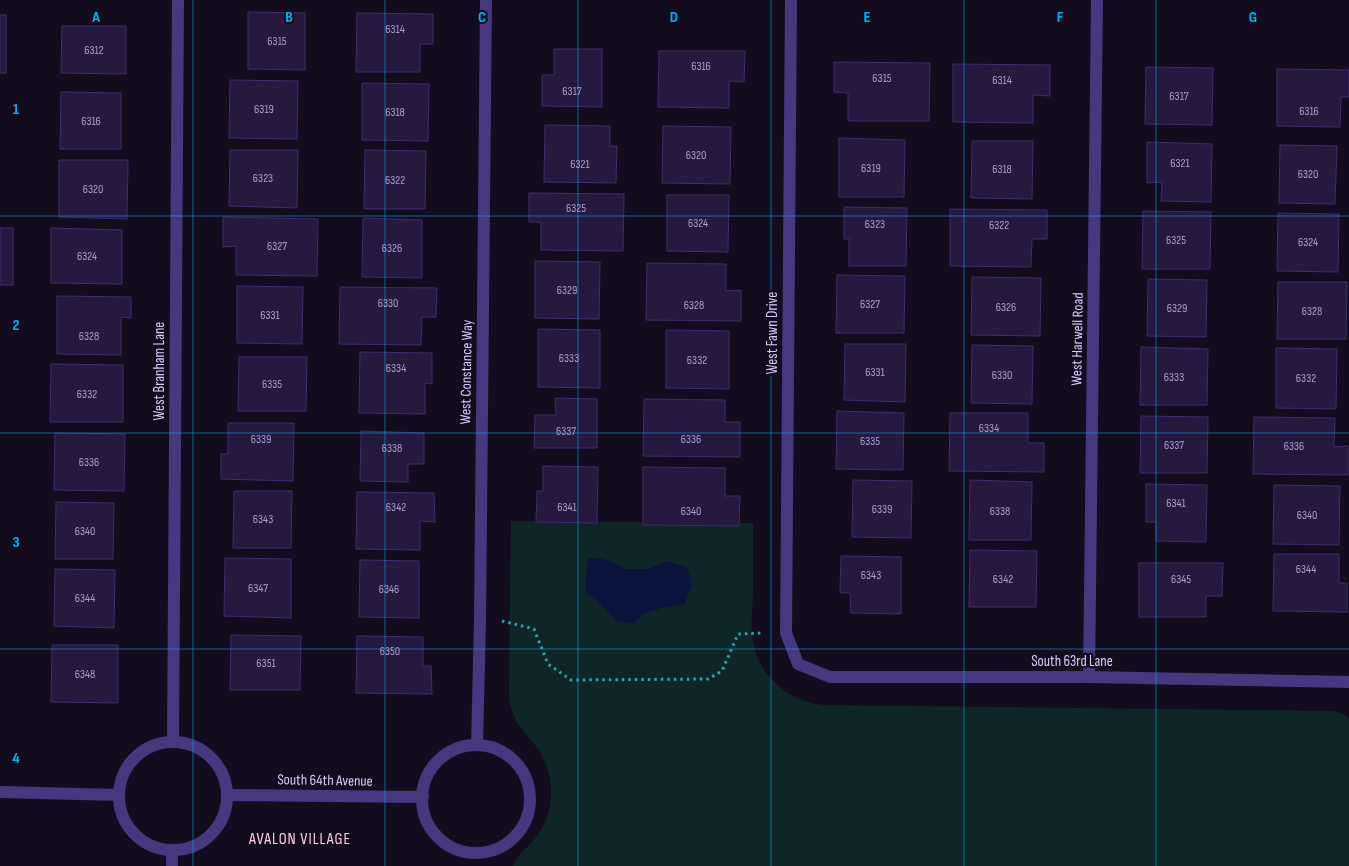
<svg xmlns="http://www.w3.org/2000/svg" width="1349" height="866" viewBox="0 0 1349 866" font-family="'Sofia Sans Condensed',sans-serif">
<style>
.green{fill:#0f2629}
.water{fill:#09133c}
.building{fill:#271840;stroke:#432a6c}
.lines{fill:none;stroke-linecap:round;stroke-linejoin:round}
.path{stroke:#2da2b0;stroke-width:3;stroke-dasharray:2.5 4;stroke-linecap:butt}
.minor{stroke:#46377e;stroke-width:12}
.grid{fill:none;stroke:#00b3f5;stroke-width:1;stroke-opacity:0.55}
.labels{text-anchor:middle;stroke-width:4.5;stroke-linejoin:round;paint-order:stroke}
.number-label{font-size:12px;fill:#ad9ecf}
.street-label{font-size:15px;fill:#dacbff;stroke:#130c1f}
.neighbourhood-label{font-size:16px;letter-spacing:1px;fill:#ffcde4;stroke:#130c1f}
.grid-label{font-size:16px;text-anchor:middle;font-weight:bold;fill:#00b3f5;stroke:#130c1f;stroke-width:4.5;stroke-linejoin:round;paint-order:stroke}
</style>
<rect width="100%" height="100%" fill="#130c1f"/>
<path class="green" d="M511 521 753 523C753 547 753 570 753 593 752 611 750 629 754 647 760 673 783 695 808 702 813 704 819 704 824 705L1332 711 1341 713 1349 718V866H513C515 862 518 857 521 853 527 847 534 841 539 833 558 804 554 767 532 741 518 724 511 718 509 694Z"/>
<polygon class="water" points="588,558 604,559 625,569 648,569 667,561 688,568 692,584 685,604 661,608 645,613 634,623 618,622 595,599 586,592 586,575"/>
<g class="building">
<polygon points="248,12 305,13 305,70 248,69"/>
<polygon points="357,13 433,14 433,44 420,44 420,72 356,72"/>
<rect x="0" y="15" width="6" height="58"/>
<polygon points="62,26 126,26 126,74 61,73"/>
<polygon points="554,49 602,49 602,107 542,106 542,75 554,75"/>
<polygon points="659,51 745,51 744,82 729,81 729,108 658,107"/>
<polygon points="834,62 930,63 929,121 848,121 848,93 834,92"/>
<polygon points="953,64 1050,65 1050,96 1033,95 1033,123 953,122"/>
<polygon points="1146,67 1213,68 1212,125 1145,124"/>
<polygon points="1277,69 1349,70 1349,97 1341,97 1340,127 1277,126"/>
<polygon points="230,80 298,81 297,139 229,138"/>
<polygon points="362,83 429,84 428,141 362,140"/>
<polygon points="61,92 121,93 121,149 60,149"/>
<polygon points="545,125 610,126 610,146 617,146 616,183 544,182"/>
<polygon points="663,126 731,127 730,184 662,183"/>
<polygon points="839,138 905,140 904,197 839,197"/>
<polygon points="972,141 1033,141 1032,199 971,198"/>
<polygon points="1147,142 1212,144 1211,202 1161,201 1162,182 1147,183"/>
<polygon points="1280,145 1337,146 1335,204 1279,203"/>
<polygon points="230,150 298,150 297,208 229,206"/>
<polygon points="365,150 426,151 425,209 364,209"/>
<polygon points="59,160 128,160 127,219 59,217"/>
<polygon points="529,193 624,194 623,251 541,250 541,222 529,222"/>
<polygon points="667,195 729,195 728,252 667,251"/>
<polygon points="844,207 907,208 906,266 849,266 849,239 844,239"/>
<polygon points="950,209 1047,210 1047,239 1032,239 1031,267 950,266"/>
<polygon points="1143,211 1211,212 1210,269 1142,269"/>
<polygon points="1278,213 1339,214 1338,272 1277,271"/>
<polygon points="223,217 318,219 317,276 236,275 236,246 223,247"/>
<polygon points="363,218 422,220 422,278 362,277"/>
<rect x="0" y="228" width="13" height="57"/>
<polygon points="51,228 122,230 122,284 51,283"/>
<polygon points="535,261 600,262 599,319 535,318"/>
<polygon points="647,263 726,264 726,291 741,290 741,321 646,320"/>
<polygon points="837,275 905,276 904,333 836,333"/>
<polygon points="972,277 1041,278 1040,336 971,335"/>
<polygon points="1148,279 1207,280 1206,337 1147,336"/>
<polygon points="1278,282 1347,282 1346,339 1277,339"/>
<polygon points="237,286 303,287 302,344 237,343"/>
<polygon points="340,287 437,288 436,317 422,317 421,345 339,344"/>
<polygon points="57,296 131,297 131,318 121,317 121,355 57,354"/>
<polygon points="538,329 600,330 600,388 538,387"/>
<polygon points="666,330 729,331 729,389 666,388"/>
<polygon points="845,344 906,344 905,402 844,400"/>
<polygon points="972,345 1033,346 1032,404 971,403"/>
<polygon points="1141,347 1208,349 1207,405 1140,405"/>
<polygon points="1276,348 1337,349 1336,409 1276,408"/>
<polygon points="360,352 432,353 432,384 425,383 425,414 359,413"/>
<polygon points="239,357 307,357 306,411 238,411"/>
<polygon points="51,364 123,365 123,422 50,422"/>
<polygon points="555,398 597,399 597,448 534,448 535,415 556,415"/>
<polygon points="644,399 725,400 725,422 740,422 740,457 643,456"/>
<polygon points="837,411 904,413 903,470 836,469"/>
<polygon points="950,413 1028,413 1028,443 1044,443 1044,472 949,471"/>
<polygon points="1141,416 1208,417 1207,473 1140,473"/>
<polygon points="1254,417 1335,418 1334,447 1348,446 1348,475 1253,474"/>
<polygon points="228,423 294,423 293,481 221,479 221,454 228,454"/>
<polygon points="361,431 424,433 424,464 408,464 408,482 360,481"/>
<polygon points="55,433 125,434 124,491 54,490"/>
<polygon points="543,466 598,467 597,523 536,522 537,491 543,491"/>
<polygon points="643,467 725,468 725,496 740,496 739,526 643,525"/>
<polygon points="853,480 912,481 911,538 852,537"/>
<polygon points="970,480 1032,482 1031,540 969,540"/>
<polygon points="1146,484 1207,485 1206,542 1156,541 1156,522 1146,522"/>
<polygon points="1274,485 1340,486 1339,545 1273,544"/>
<polygon points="234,491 292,491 291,548 233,548"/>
<polygon points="357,492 434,493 435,522 420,521 420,550 356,549"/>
<polygon points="56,502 114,503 113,559 55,559"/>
<polygon points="970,550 1037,551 1036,607 969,607"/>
<polygon points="1274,554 1339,554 1339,583 1347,583 1347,612 1273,611"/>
<polygon points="841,556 901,557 901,614 851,613 850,593 840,593"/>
<polygon points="225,558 291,559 291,618 224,616"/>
<polygon points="360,560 419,561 419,618 359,617"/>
<polygon points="1139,563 1223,563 1222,596 1206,596 1206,617 1139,617"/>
<polygon points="55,569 115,570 114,628 54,626"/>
<polygon points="231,635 301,636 300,690 230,690"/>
<polygon points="357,636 423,637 423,666 431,666 432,694 356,693"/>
<polygon points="52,645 118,645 118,703 51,702"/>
</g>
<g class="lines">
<polyline class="path" points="502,621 534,629 548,664 571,680 708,679 722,671 738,634 763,633"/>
<g class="minor">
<polyline points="791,0 786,633 798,664 830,677 1089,677 1349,682"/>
<polyline points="1089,677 1097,0"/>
<polyline points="173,741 178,0"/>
<circle cx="173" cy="796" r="54"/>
<polyline points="477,745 480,620 486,0"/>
<circle cx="476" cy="799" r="54"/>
<polyline points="0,792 119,795"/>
<polyline points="227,795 423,797"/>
<polyline points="172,866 172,850"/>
</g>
</g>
<path class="grid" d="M193 0V866M385 0V866M578 0V866M771 0V866M964 0V866M1156 0V866M0 216H1349M0 433H1349M0 649H1349"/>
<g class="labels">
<g class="number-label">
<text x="395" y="33">6314</text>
<text x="277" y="45">6315</text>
<text x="94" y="54">6312</text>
<text x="701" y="70">6316</text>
<text x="882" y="82">6315</text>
<text x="1002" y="84">6314</text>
<text x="572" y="95">6317</text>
<text x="1179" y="100">6317</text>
<text x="264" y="113">6319</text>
<text x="1309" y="115">6316</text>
<text x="395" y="116">6318</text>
<text x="91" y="125">6316</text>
<text x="696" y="159">6320</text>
<text x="1180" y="167">6321</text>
<text x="580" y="168">6321</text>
<text x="871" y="172">6319</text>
<text x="1002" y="173">6318</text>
<text x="1308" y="178">6320</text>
<text x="263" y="182">6323</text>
<text x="395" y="184">6322</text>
<text x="93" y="193">6320</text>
<text x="576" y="212">6325</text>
<text x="698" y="227">6324</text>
<text x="875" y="228">6323</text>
<text x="999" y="229">6322</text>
<text x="1176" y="244">6325</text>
<text x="1308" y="246">6324</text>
<text x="277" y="250">6327</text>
<text x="392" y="252">6326</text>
<text x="87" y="260">6324</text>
<text x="567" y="294">6329</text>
<text x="388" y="307">6330</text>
<text x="870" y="308">6327</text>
<text x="694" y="309">6328</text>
<text x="1006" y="311">6326</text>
<text x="1177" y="312">6329</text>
<text x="1312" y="315">6328</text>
<text x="270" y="319">6331</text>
<text x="89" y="340">6328</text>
<text x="569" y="362">6333</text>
<text x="697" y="364">6332</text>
<text x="396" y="372">6334</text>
<text x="875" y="376">6331</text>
<text x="1002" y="379">6330</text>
<text x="1174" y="381">6333</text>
<text x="1306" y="382">6332</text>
<text x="272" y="388">6335</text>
<text x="87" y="398">6332</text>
<text x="989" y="432">6334</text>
<text x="566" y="435">6337</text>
<text x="261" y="443">6339</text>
<text x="691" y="443">6336</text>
<text x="870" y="445">6335</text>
<text x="1174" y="449">6337</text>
<text x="1294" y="450">6336</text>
<text x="392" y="452">6338</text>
<text x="89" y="466">6336</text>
<text x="1176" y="507">6341</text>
<text x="396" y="511">6342</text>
<text x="567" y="511">6341</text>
<text x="882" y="513">6339</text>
<text x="691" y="515">6340</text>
<text x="1000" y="515">6338</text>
<text x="1307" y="519">6340</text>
<text x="263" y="523">6343</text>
<text x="85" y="535">6340</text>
<text x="1306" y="573">6344</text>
<text x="871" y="579">6343</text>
<text x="1003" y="583">6342</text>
<text x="1181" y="583">6345</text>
<text x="258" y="592">6347</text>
<text x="389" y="593">6346</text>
<text x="85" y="602">6344</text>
<text x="390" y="655">6350</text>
<text x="266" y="667">6351</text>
<text x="85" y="678">6348</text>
</g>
<g class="street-label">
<text transform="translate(772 333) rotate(-90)" y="5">West Fawn Drive</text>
<text transform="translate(1077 339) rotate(-89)" y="5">West Harwell Road</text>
<text transform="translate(159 371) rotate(-90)" y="5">West Branham Lane</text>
<text transform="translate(466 372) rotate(-89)" y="5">West Constance Way</text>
<text x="1072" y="666">South 63rd Lane</text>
<text transform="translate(325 780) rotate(1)" y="5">South 64th Avenue</text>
</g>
<g class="neighbourhood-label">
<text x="300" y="844">AVALON VILLAGE</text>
</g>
</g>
<g class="grid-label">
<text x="96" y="22">A</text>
<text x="289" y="22">B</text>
<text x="482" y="22">C</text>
<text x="674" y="22">D</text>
<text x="867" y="22">E</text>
<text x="1060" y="22">F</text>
<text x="1253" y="22">G</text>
<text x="16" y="114">1</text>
<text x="16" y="330">2</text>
<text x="16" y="547">3</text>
<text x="16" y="763">4</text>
</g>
</svg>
